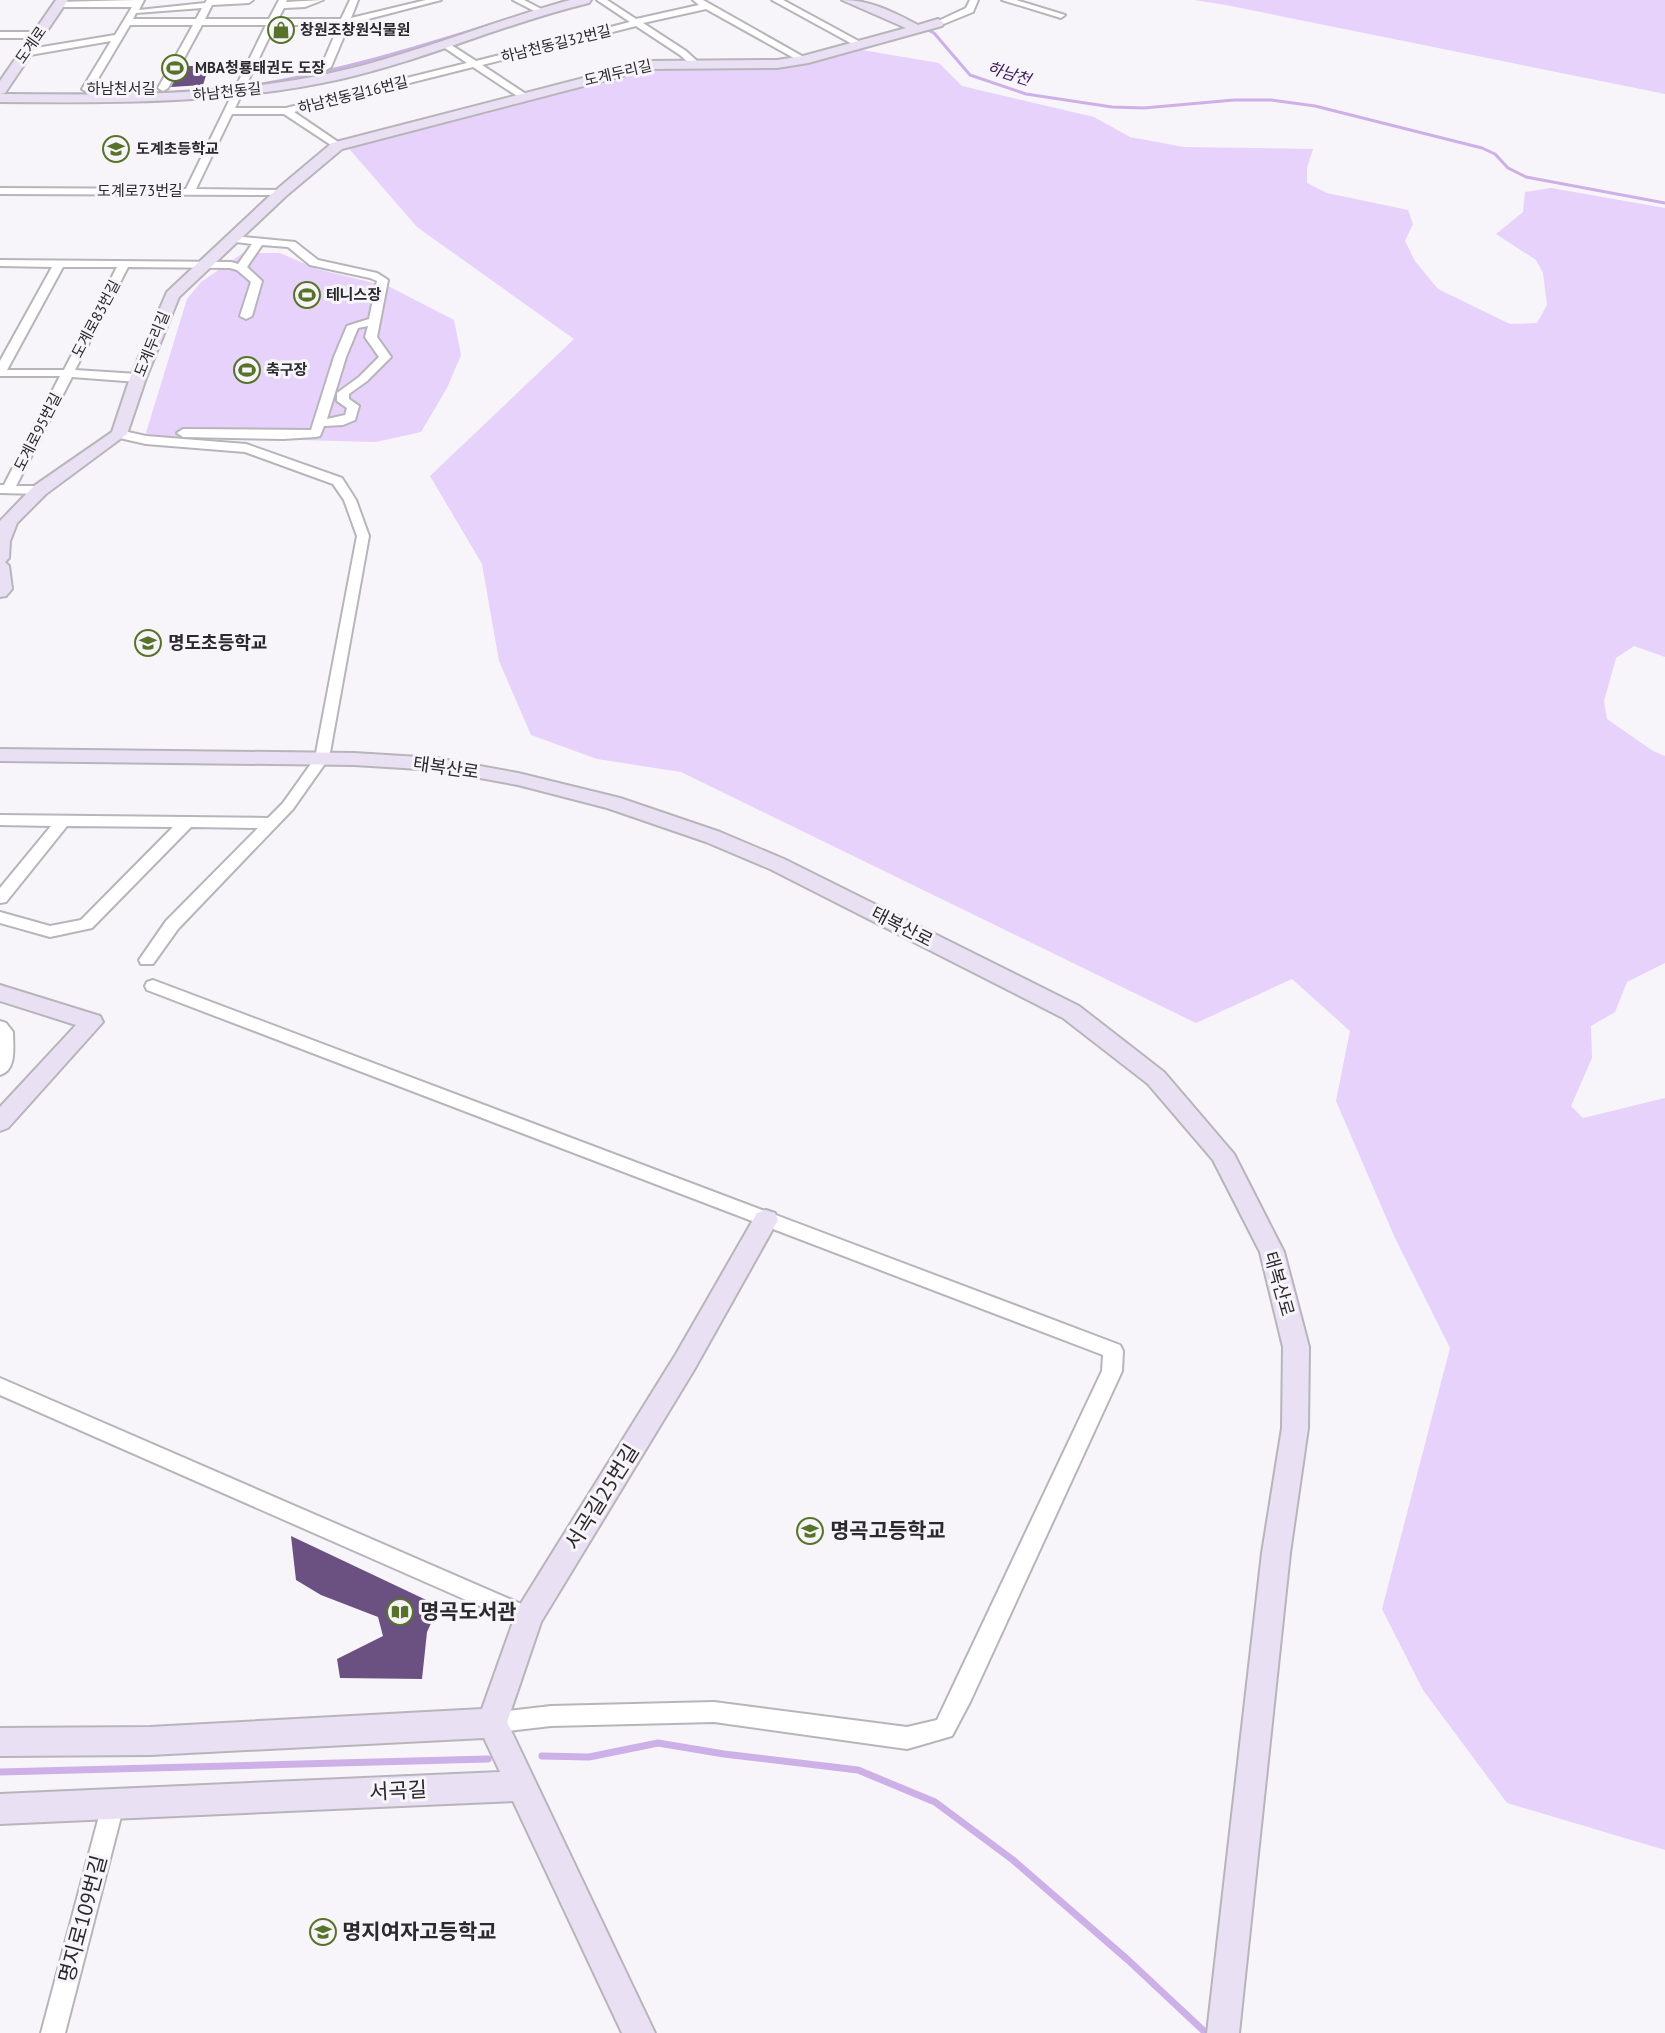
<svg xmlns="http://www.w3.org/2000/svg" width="1665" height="2033" viewBox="0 0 1665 2033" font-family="'PT Sans','Noto Sans KR',sans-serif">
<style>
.green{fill:#e7d2fb}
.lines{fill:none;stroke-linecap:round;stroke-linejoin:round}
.stream-far1{stroke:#cdb0e7;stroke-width:3}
.stream{stroke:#cdb0e7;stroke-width:7}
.building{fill:#6b5082}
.street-casing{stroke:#b7b5ba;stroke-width:4}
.secondary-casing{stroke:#b7b5ba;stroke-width:4}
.street{fill:#fff;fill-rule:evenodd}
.secondary{fill:#eae0f4;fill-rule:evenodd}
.labels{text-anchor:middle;stroke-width:6;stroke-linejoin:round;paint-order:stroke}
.far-poi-label{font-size:15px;font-weight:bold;fill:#2a292b;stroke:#f7f4fa;text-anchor:start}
.far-street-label{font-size:15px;fill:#2a292b;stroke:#f7f4fa}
.far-water-label{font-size:16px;font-style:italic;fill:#3d1758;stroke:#f7f4fa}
.poi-label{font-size:18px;font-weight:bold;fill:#2a292b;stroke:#f7f4fa;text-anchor:start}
.street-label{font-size:18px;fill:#2a292b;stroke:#f7f4fa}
.near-street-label{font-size:21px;fill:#2a292b;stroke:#f7f4fa}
.near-poi-label{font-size:21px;font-weight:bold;fill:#2a292b;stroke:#f7f4fa;text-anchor:start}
</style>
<rect width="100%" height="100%" fill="#f7f4fa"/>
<g class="green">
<polygon points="1194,0 1665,0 1665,94 1226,5"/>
<polygon points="856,49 939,63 962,86 1094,117 1130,137 1184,147 1313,149 1307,168 1307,183 1327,193 1408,210 1413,224 1405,241 1415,261 1438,289 1510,324 1537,323 1547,305 1543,273 1536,260 1496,234 1523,212 1525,192 1551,188 1665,208 1665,657 1634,646 1616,658 1604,701 1607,719 1653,751 1665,756 1665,963 1627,982 1615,1012 1591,1026 1592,1058 1571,1106 1583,1118 1665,1098 1665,1850 1507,1803 1423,1690 1382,1609 1450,1348 1395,1238 1336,1101 1350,1031 1292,979 1196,1023 681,772 597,759 531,735 499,661 482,564 430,476 574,339 417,227 345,144 649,69 781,69"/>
<polygon points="243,253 280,253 317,269 390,287 454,320 461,355 447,388 421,432 376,442 145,436 187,299 201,282"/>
</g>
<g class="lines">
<g class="stream-far1">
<polyline points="856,0 869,4"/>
<polyline points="894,14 934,33 970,75 1026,94 1112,107 1144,108 1234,100 1271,100 1315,106 1482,148 1495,154 1508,168 1526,177 1665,203"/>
<path d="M228 89C345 74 456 35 568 0"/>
</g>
<g class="stream">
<polyline points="542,1756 589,1757 658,1743 724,1754 858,1770 935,1802 1013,1860 1128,1960 1206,2033"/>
<polyline points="0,1772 488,1759"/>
</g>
</g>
<g class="building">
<polygon points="182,66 209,66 203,85 171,87"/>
<polygon points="291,1536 439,1606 427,1632 422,1679 340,1678 337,1659 383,1636 378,1617 321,1595 296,1580"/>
</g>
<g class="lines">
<defs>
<g id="street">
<path d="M136 0H144L139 10 205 3 207 0H253L249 3 212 5 205 19H269L279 0H287L286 2 323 0 305 7 284 8 278 19H341L350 0H358L351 18 426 0H441L349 24 331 67 326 70 321 67 339 25H275L235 108H286L467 63 442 46V42L445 41 476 61 630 22 597 0H607L636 19 699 5 693 0H703L809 60 801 62 706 9 643 23 686 51 697 61V65H691L680 55 636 26 482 65 526 94V98H520L473 67 294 112 341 144V148L337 149 284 114H232L196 189 281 190 285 191V195L0 194V188L186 189 266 25H202L168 88 163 91 158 88 193 25H130L92 89 87 92 82 89 111 41 24 56 19 53 24 50 115 35 132 7H60L57 6V2ZM202 8 196 19H133L136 13Z"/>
<polygon points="513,0 524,0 547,12 540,14"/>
<polygon points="772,0 783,0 864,44 856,46"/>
<polygon points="970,0 978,0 973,12 941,25 934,23 966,8"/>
<polygon points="1002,0 1016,0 1065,15 1061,18"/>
<polygon points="0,32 36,32 41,35 36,38 0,38"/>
<path d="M232 236 295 242 318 260 377 273 388 280 377 337 391 357 367 381 349 394V399L359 406 355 420 343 425 324 426 320 436 316 437 283 439 183 437 177 433 183 429 311 430 334 357 347 326 369 319 377 281 370 278 310 265 288 247 262 245 247 267 262 281 252 316 246 319 240 316 251 282 237 270 230 268 128 267 75 370 138 374 144 378 138 382 72 377 16 486H40L46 490 40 494 0 493V485H4L60 376H0V361L52 267 0 266V260L231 262 238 264 252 244 228 241V237ZM63 267H117L64 370H7ZM368 326 365 337 379 357 359 377 337 393V401L347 408 345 415 327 419 346 357 358 328Z"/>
<polygon points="119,430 146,436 246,444 342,478 356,500 369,536 329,758 293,809 178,929 153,964 141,964 139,960 166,921 258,828 191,827 92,928 50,937 0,923 0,912 50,926 81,920 173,827 67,826 6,902 0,903 0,888 51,826 0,825 0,815 268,818 283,803 315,758 357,536 344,500 333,484 245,452 146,444 115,437 115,431"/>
<polygon points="153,980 1120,1345 1123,1351 1122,1371 970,1702 952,1736 907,1749 714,1722 551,1726 492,1733 484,1730 481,1723 484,1716 492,1713 551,1706 714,1702 907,1727 937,1720 1102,1371 1103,1355 147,990 145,986 147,982"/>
<path d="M0 1021 6 1023 13 1032C13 1047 17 1070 0 1075Z"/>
<polygon points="0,1378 535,1610 539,1617 535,1624 528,1627 521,1624 0,1395"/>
<polygon points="113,1794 121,1797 124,1805 65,2033 41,2033 102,1805 105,1797"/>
</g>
<g id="secondary">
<polygon points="56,0 68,0 5,93 0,94 0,81"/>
<path d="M570 0H591L589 3C505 23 425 60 341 79 229 104 114 103 0 102V94C114 95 228 97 340 71 418 53 493 21 570 0Z"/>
<path d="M842 0C871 0 893 12 918 25L938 19 944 23 942 26 808 63 777 68 649 69 342 149 286 196 179 297 146 378 127 434 46 494 17 523 10 541 9 558 5 562 9 566 12 589 6 596 0 597V521L34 486 112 432 130 378 167 292 276 190 332 143 649 61 777 60 803 56 906 28Z"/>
<polygon points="0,749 354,753 436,758 518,773 620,798 720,832 784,859 1079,1006 1164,1072 1234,1154 1284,1252 1309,1347 1308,1428 1290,1553 1239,2033 1207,2033 1262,1553 1282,1428 1283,1347 1260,1252 1213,1160 1148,1084 1063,1018 770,869 706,842 607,808 518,785 436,770 354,765 0,761"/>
<polygon points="0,985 100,1016 103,1022 8,1128 0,1131 0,1107 76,1025 0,1001"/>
<polygon points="766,1210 775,1213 778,1220 694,1370 541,1622 507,1722 655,2033 622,2033 513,1801 0,1824 0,1794 500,1772 484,1738 150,1755 0,1756 0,1728 150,1727 482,1709 518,1608 676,1354 757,1213"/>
</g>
</defs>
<use href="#street" class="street-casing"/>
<use href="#secondary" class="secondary-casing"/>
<use href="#street" class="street"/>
<use href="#secondary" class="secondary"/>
</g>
<defs>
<symbol id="shop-ring" viewBox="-11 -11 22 22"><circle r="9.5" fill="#f7f4fa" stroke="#567329" stroke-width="1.5"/><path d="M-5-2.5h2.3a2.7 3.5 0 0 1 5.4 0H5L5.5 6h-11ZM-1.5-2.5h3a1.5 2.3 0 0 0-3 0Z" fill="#567329"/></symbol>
<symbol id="stadium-ring" viewBox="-11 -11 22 22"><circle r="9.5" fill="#f7f4fa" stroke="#567329" stroke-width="1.5"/><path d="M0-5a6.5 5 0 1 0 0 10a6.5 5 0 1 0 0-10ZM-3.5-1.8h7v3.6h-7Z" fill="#567329"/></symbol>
<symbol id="school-ring" viewBox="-11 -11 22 22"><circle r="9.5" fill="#f7f4fa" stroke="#567329" stroke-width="1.5"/><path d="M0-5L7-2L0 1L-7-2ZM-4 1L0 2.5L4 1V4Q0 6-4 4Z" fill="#567329"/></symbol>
<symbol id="library-ring" viewBox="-11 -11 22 22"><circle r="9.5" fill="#f7f4fa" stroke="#567329" stroke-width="1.5"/><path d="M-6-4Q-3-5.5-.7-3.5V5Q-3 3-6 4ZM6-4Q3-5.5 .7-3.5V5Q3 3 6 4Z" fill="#567329"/></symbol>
</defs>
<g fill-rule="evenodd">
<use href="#shop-ring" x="266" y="15" width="30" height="30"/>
<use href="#stadium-ring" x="160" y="53" width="30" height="30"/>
<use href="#school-ring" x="101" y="134" width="30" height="30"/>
<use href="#stadium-ring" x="292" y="280" width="30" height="30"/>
<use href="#stadium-ring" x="232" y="355" width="30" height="30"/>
<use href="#school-ring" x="133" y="628" width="30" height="30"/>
<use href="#school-ring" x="795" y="1516" width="30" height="30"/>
<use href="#library-ring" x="385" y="1597" width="30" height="30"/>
<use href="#school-ring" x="308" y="1917" width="30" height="30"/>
</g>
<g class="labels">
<g class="far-poi-label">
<text x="300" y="35">창원조창원식물원</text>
<text x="195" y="73">MBA청룡태권도 도장</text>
<text x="136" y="154">도계초등학교</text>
<text x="326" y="300">테니스장</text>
<text x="266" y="375">축구장</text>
</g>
<g class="far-street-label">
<text transform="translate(556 44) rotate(-14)" y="5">하남천동길32번길</text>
<text transform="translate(31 45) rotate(-55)" y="5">도계로</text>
<text transform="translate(618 73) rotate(-13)" y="5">도계두리길</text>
<text x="121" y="94">하남천서길</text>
<text transform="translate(227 92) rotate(-6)" y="5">하남천동길</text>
<text transform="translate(353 95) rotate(-14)" y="5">하남천동길16번길</text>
<text x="140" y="196">도계로73번길</text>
<text transform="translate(96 319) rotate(-62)" y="5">도계로83번길</text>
<text transform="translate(152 344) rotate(-68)" y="5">도계두리길</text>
<text transform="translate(38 432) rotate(-63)" y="5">도계로95번길</text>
</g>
<g class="far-water-label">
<text transform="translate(1009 73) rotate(18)" y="6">하남천</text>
</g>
<g class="poi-label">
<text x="168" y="649">명도초등학교</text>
</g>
<g class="street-label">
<text transform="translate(446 768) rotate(8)" y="6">태복산로</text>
<text transform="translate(902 927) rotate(27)" y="6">태복산로</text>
<text transform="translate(1279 1284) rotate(74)" y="6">태복산로</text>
</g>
<g class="near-street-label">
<text transform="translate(602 1497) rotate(-58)" y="7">서곡길25번길</text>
<text transform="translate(398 1791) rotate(-3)" y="7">서곡길</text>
<text transform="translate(83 1919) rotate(-75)" y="7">명지로109번길</text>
</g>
<g class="near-poi-label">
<text x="830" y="1538">명곡고등학교</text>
<text x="420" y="1619">명곡도서관</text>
<text x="342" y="1939">명지여자고등학교</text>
</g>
</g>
</svg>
